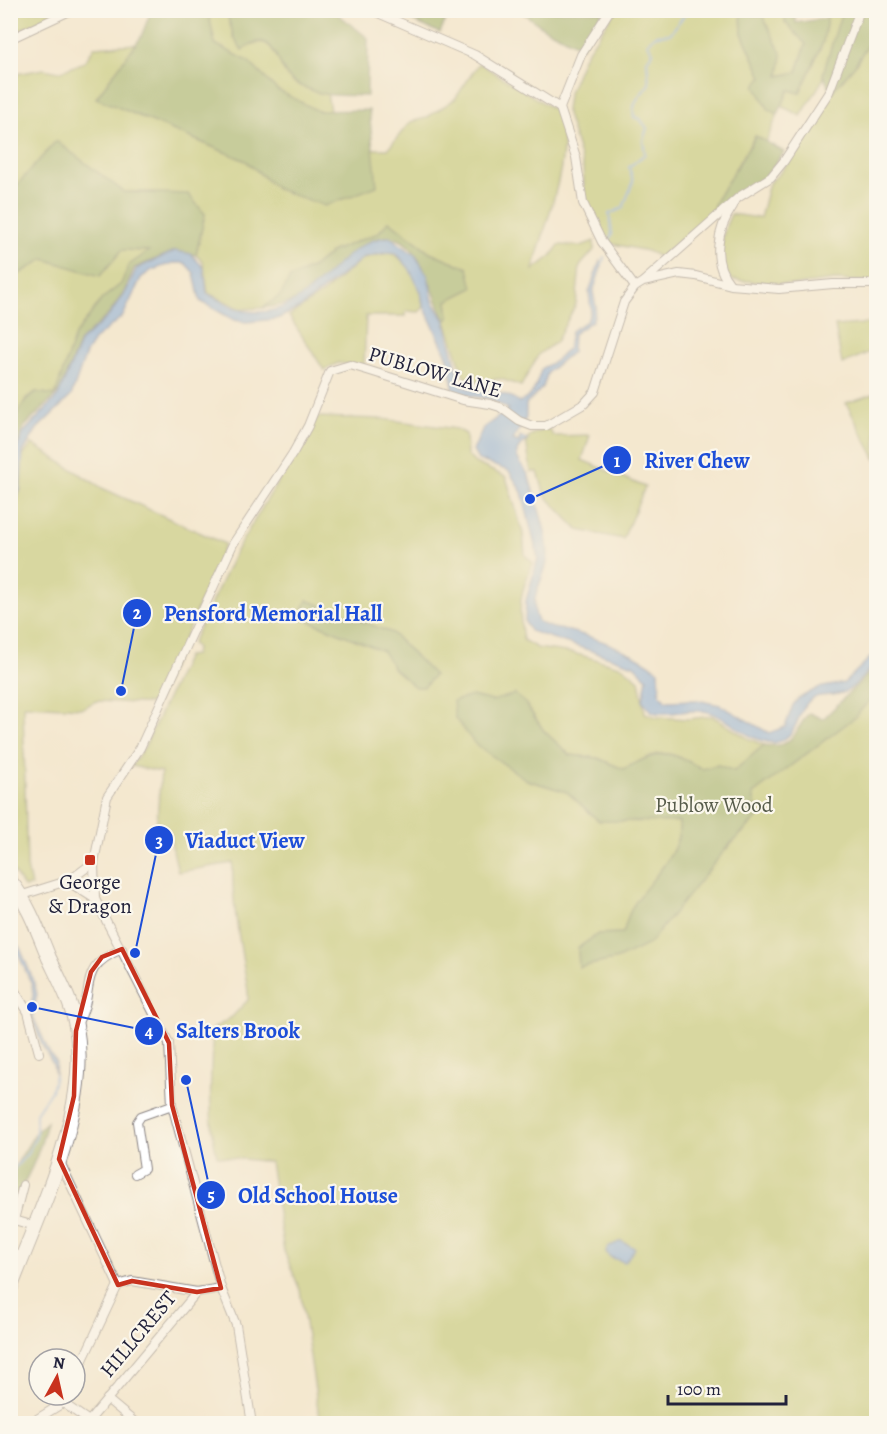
<svg xmlns="http://www.w3.org/2000/svg" width="887" height="1434" viewBox="0 0 887 1434" font-family="Alegreya,serif">
<style>
.green{fill:#b7c466;stroke:#6c7350;stroke-width:1.5;fill-rule:evenodd}
.forest{fill:#91aa5b;stroke:#5a664b;stroke-width:1.5}
.water{fill:#73a3dd;stroke:#4a628c;stroke-width:1.5}
.lines{fill:none;stroke-linecap:round;stroke-linejoin:round}
.stream{stroke:#73a3dd;stroke-width:2}
.street-casing{stroke:#8b8585;stroke-width:10}
.highway-casing{stroke:#8b8585;stroke-width:16}
.street{stroke:#fff;stroke-width:8}
.highway{stroke:#fff;stroke-width:14}
.marked{fill:none;stroke:#c8321e;stroke-width:4.5;stroke-linejoin:round}
.poi-dot{fill:#c8321e;stroke:#fbf7ec;stroke-width:2}
.labels{text-anchor:middle;stroke-width:4.5;stroke-linejoin:round;paint-order:stroke}
.street-label{font-size:21px;fill:#22223b;stroke:#fbf7ec}
.park-label{font-size:21px;fill:#565b4a;stroke:#fbf7ec}
.poi-label{font-size:21px;fill:#22223b;stroke:#fbf7ec}
.leader{fill:none;stroke:#1d4ed8;stroke-width:2}
.callout-dot{fill:#1d4ed8;stroke:#fbf7ec;stroke-width:2}
.mark-label{font-size:18px;text-anchor:middle;font-weight:bold;fill:#fff}
.callout-label{font-size:22px;text-anchor:middle;font-weight:bold;fill:#1d4ed8;stroke:#fbf7ec;stroke-width:4.5;stroke-linejoin:round;paint-order:stroke}
</style>
<rect width="100%" height="100%" fill="#fbf7ec"/>
<filter id="ink" filterUnits="userSpaceOnUse"><feTurbulence type="fractalNoise" baseFrequency=".0167" numOctaves="2"/><feDisplacementMap in="SourceGraphic" scale="12" xChannelSelector="R" yChannelSelector="G"/><feConvolveMatrix kernelMatrix="1 2 1 2 8 2 1 2 1" color-interpolation-filters="sRGB"/></filter>
<filter id="wash" filterUnits="userSpaceOnUse"><feTurbulence type="fractalNoise" baseFrequency=".008" numOctaves="4" result="noise"/><feDisplacementMap in="SourceGraphic" scale="24" xChannelSelector="R" yChannelSelector="G"/><feGaussianBlur stdDeviation="1.35" result="paint"/><feColorMatrix in="noise" values="0 0 0 0 0 0 0 0 0 0 0 0 0 0 0 0 0 1.4 0 .05"/><feComposite in="paint" operator="in"/></filter>
<g filter="url(#wash)">
<rect width="100%" height="100%" fill="#f4e8cf"/>
<g class="green">
<polygon points="54,10 57,13 11,34 10,11"/>
<polygon points="741,10 742,33 762,77 769,110 778,114 766,142 755,136 715,202 711,215 660,257 647,251 608,243 585,201 583,166 566,111 568,95 584,56 615,11"/>
<path d="M208 11H226L234 37 242 50C273 29 274 57 288 77 296 87 315 92 327 93L330 111H318L277 90 248 61 215 44Z"/>
<polygon points="752,11 786,11 785,22 806,44 797,72 778,76 782,55"/>
<polygon points="794,11 842,11 823,74 824,78 801,116 781,106 789,90 800,93 823,42 828,12 794,14"/>
<path d="M876 30V282L835 280 796 285 732 280C714 262 721 235 731 214L760 218 769 183 780 173 811 132 831 93 855 65Z"/>
<path d="M136 44 96 98 246 161 277 189 372 154V149H388L410 122 426 118 455 99 479 63 558 112C576 152 543 228 533 270L551 256 559 245 581 246 594 241V250L580 266 576 304 556 342 539 354 521 386 501 379 476 381 464 377 446 321 449 318 447 301 468 268 430 252 389 221 379 233 333 251 313 267 290 278 281 295 262 308 241 309 208 293 203 262 196 255 205 214 155 192H124L56 141 11 192V75L44 69 59 72 85 62 94 47Z"/>
<polygon points="122,250 150,251 129,265 121,284 102,299 75,335 55,395 36,392 26,398 11,431 11,279 44,259 100,276"/>
<path d="M389 253C403 255 417 278 421 293 422 298 421 302 424 307L419 312 406 311 405 316H366L364 366 338 363 324 370 289 316 324 292 363 258Z"/>
<polygon points="876,323 876,364 870,352 842,364 835,326"/>
<polygon points="876,393 876,460 846,403"/>
<path d="M317 417 383 419 457 429 466 434 467 455 475 463 506 477 523 533 525 555 533 563C519 594 518 607 523 640L537 648 573 653 623 667 639 680 645 713 656 717 689 719 712 716 749 739 764 745 734 771 718 765 702 769C663 747 662 750 623 769L598 758 570 755 544 731 525 703 492 701 472 696 527 780 567 792 599 821H679C683 853 648 881 633 907 628 914 626 925 623 933L598 934 578 948 579 967 618 959 758 817 753 794 854 718 876 693V1423H320L300 1290 284 1251 270 1162 217 1156C207 1114 211 1071 213 1029L232 1017 248 1000C249 987 245 976 243 963 238 930 231 896 233 863L178 872 170 837 155 841 161 772 131 766 145 746 187 656 195 655 196 648 192 643 237 549ZM307 601 392 633 433 675 394 669 384 651 300 617Z"/>
<polygon points="549,428 553,436 590,435 582,460 645,487 623,539 578,530 545,495 538,472 531,472 526,441 531,435"/>
<polygon points="32,444 102,488 225,544 156,704 96,701 83,708 23,705 27,867 31,886 24,887 10,867 10,519 21,489 22,457"/>
</g>
<g class="forest">
<path d="M264 10 299 13 334 11 368 38 367 96C350 95 326 97 311 90 305 87 295 84 290 79 275 66 276 24 242 50L234 37 226 11Z"/>
<polygon points="151,11 208,11 215,44 248,61 277,90 318,111 369,110 377,186 325,206 277,189 246,161 96,98 141,37"/>
<polygon points="389,11 449,11 440,33"/>
<polygon points="520,11 603,11 582,47 544,28"/>
<polygon points="741,11 752,11 753,15 763,16 782,55 779,76 797,72 806,44 785,22 786,11 794,11 796,23 827,18 823,42 800,93 789,90 778,114 769,110 755,86 762,77 742,33"/>
<polygon points="842,11 876,12 876,31 855,65 831,93 823,74"/>
<polygon points="756,136 784,152 767,175 711,215 715,202"/>
<path d="M56 141 124 192 188 194 205 214 196 255 175 251 134 268 124 292 109 314 80 341 59 392 24 427 11 459C10 435 13 406 36 392L55 395 75 335 102 299 121 284 129 265 149 251 122 250 100 276 44 259 11 279V192Z"/>
<path d="M389 221 430 252 468 268 473 288 447 301 449 318 446 321C434 299 430 275 416 255 381 204 333 275 305 295 292 304 277 306 262 308L281 295 290 278 313 267 333 251 378 233Z"/>
<polygon points="307,600 392,633 434,675 424,687 415,687 394,669 383,651 300,617"/>
<path d="M876 666V693L854 718 753 794 758 817 729 845 649 944 618 959 579 967 578 948 598 934 623 933C626 925 628 914 633 906 648 881 683 853 679 822L599 821 567 792 527 780 475 744 455 718 453 701 472 696 492 701 515 694 525 703 544 731 570 755 598 758 623 769C662 751 664 747 702 769L718 765 734 771 764 745C794 749 793 732 809 713L823 719Z"/>
<path d="M47 1122C40 1151 29 1179 11 1203L10 1175 36 1132Z"/>
</g>
<g class="water">
<path d="M390 237 415 255 428 276 433 301 445 321 461 385C480 396 501 387 519 402 537 396 536 381 542 368L554 362 568 348 571 331 587 321 591 310 589 292 600 261 602 265 593 292 596 307 594 316 592 321 573 334 572 352 548 372 543 387 526 404V418L513 440 519 442 520 436 528 440C505 454 524 464 529 477 535 499 552 542 547 563 542 582 528 601 538 621 550 630 560 628 573 632 600 639 638 654 659 671L660 694 666 701 697 700 720 705 769 733 785 727 793 705 799 698 818 688 844 683 876 652V663C866 672 857 686 845 692 832 698 819 692 809 701 795 714 800 737 774 743 743 739 734 720 708 712 690 707 671 717 652 712L643 701 647 678 634 665 530 631 525 622 526 601 538 558 522 492 509 471 478 460 473 451 483 428 509 409 490 399 454 393 448 358 423 304 421 292 409 268 396 253 389 252 364 257 301 307 277 319 246 322 234 320 200 301 194 273 185 263H173L152 270 141 278 123 316 95 339 86 353 71 396 37 429 23 452 20 489 11 517 13 458 24 432 58 396 81 341 108 317 126 292 136 269 175 251 191 254 204 268 207 294C219 299 232 309 245 311 313 322 337 238 390 237Z"/>
<polygon points="11,938 20,948 34,982 37,994 33,1016 50,1054 56,1061 55,1076 53,1064 42,1045 29,1010 33,996 32,985"/>
<polygon points="621,1241 635,1248 625,1262 610,1257 606,1252 608,1247"/>
</g>
<g class="lines">
<g class="stream">
<path d="M609 241 612 234 609 214 623 208 633 181 629 167 645 154 643 140 647 128 640 119 634 117C631 102 641 95 649 84L647 60 653 52 647 43 656 35 670 34 688 10"/>
<polyline points="602,264 604,257"/>
<polyline points="10,1173 27,1154 36,1136 36,1113 51,1091 55,1075"/>
</g>
</g>
</g>
<g filter="url(#ink)">
<g class="lines">
<defs>
<g id="street">
<polyline points="371,10 475,55 560,108"/>
<polyline points="610,10 581,55 560,108 576,157 583,203 602,242 635,287"/>
<polyline points="10,39 72,10"/>
<polyline points="644,281 739,197 771,177 784,161 829,92 860,10"/>
<path d="M730 284C711 262 717 229 733 206"/>
<polyline points="94,862 95,899 169,1043 172,1105 221,1288 236,1325 252,1424"/>
<polyline points="67,881 95,899"/>
<polyline points="10,899 70,880 94,862 107,797 140,748 233,544 293,453 308,426 330,371 350,365 367,370 463,400 490,404 500,407 519,421 532,426 546,426 584,404 595,392 624,302 635,287 643,282 679,274 696,276 731,285 779,289 833,284 876,284"/>
<polyline points="10,983 28,1012 39,1053"/>
<path d="M77 1024C98 989 74 969 122 949"/>
<polyline points="60,1162 118,1285"/>
<polyline points="135,1174 144,1169 137,1122 141,1116 172,1105"/>
<polyline points="23,1185 14,1220 35,1226"/>
<polyline points="118,1285 132,1281 197,1292 221,1288"/>
<polyline points="75,1377 118,1285"/>
<polyline points="67,1395 63,1403 89,1421 197,1292"/>
<polyline points="107,1399 137,1424"/>
<polyline points="29,1424 63,1403"/>
</g>
<path id="highway" d="M10 881C28 903 38 931 49 958 59 979 72 1003 76 1026 91 1109 39 1212 10 1289"/>
</defs>
<use href="#street" class="street-casing"/>
<use href="#highway" class="highway-casing"/>
<use href="#street" class="street"/>
<use href="#highway" class="highway"/>
</g>
</g>
<path d="M0 0H887V1434H0ZM122 949 169 1043 172 1105 221 1288 197 1292 132 1281 118 1285 59 1159 74 1096 76 1031 91 972 102 957Z" fill="#f4e8cf" fill-opacity=".55" fill-rule="evenodd"/>
<path class="marked" d="M122 949 169 1043 172 1105 221 1288 197 1292 132 1281 118 1285 59 1159 74 1096 76 1031 91 972 102 957Z"/>
<rect class="poi-dot" x="84" y="854" width="12" height="12" rx="3"/>
<g class="labels">
<g class="street-label">
<text transform="translate(435 372) rotate(16)" y="7">PUBLOW LANE</text>
<text transform="translate(138 1334) rotate(-50)" y="7">HILLCREST</text>
</g>
<g class="park-label">
<text x="714" y="812">Publow Wood</text>
</g>
<g class="poi-label">
<text x="90" y="889">George<tspan x="90" dy="24">&amp; Dragon</tspan></text>
</g>
</g>
<path class="leader" d="M530 499L617 460M121 691L137 613M135 953L159 840M32 1007L149 1031M186 1080L211 1195"/>
<g class="callout-dot">
<circle cx="530" cy="499" r="6"/>
<circle cx="121" cy="691" r="6"/>
<circle cx="135" cy="953" r="6"/>
<circle cx="32" cy="1007" r="6"/>
<circle cx="186" cy="1080" r="6"/>
<circle cx="617" cy="460" r="15"/>
<circle cx="137" cy="613" r="15"/>
<circle cx="159" cy="840" r="15"/>
<circle cx="149" cy="1031" r="15"/>
<circle cx="211" cy="1195" r="15"/>
</g>
<g class="mark-label">
<text x="617" y="467">1</text>
<text x="137" y="619">2</text>
<text x="159" y="847">3</text>
<text x="149" y="1037">4</text>
<text x="211" y="1201">5</text>
</g>
<g class="callout-label">
<text x="697" y="468">River Chew</text>
<text x="273" y="621">Pensford Memorial Hall</text>
<text x="245" y="848">Viaduct View</text>
<text x="238" y="1038">Salters Brook</text>
<text x="318" y="1203">Old School House</text>
</g>
<rect width="887" height="1434" fill="none" stroke="#fbf7ec" stroke-width="36"/>
<g transform="translate(57 1377) rotate(8)"><circle r="28" fill="#fbf7ec" stroke="#a4a2a5" stroke-width="1.5"/>
<path d="M0-4.5L10 22L0 15L-10 22Z" fill="#c8321e"/>
<text y="-9" font-size="16" font-weight="bold" text-anchor="middle" fill="#22223b">N</text>
</g>
<path d="M668 1395v9h118v-9" fill="none" stroke="#22223b" stroke-width="3"/>
<text x="677" y="1395" font-size="18" fill="#22223b" stroke="#fbf7ec" stroke-width="4.5" paint-order="stroke">100 m</text>
</svg>
